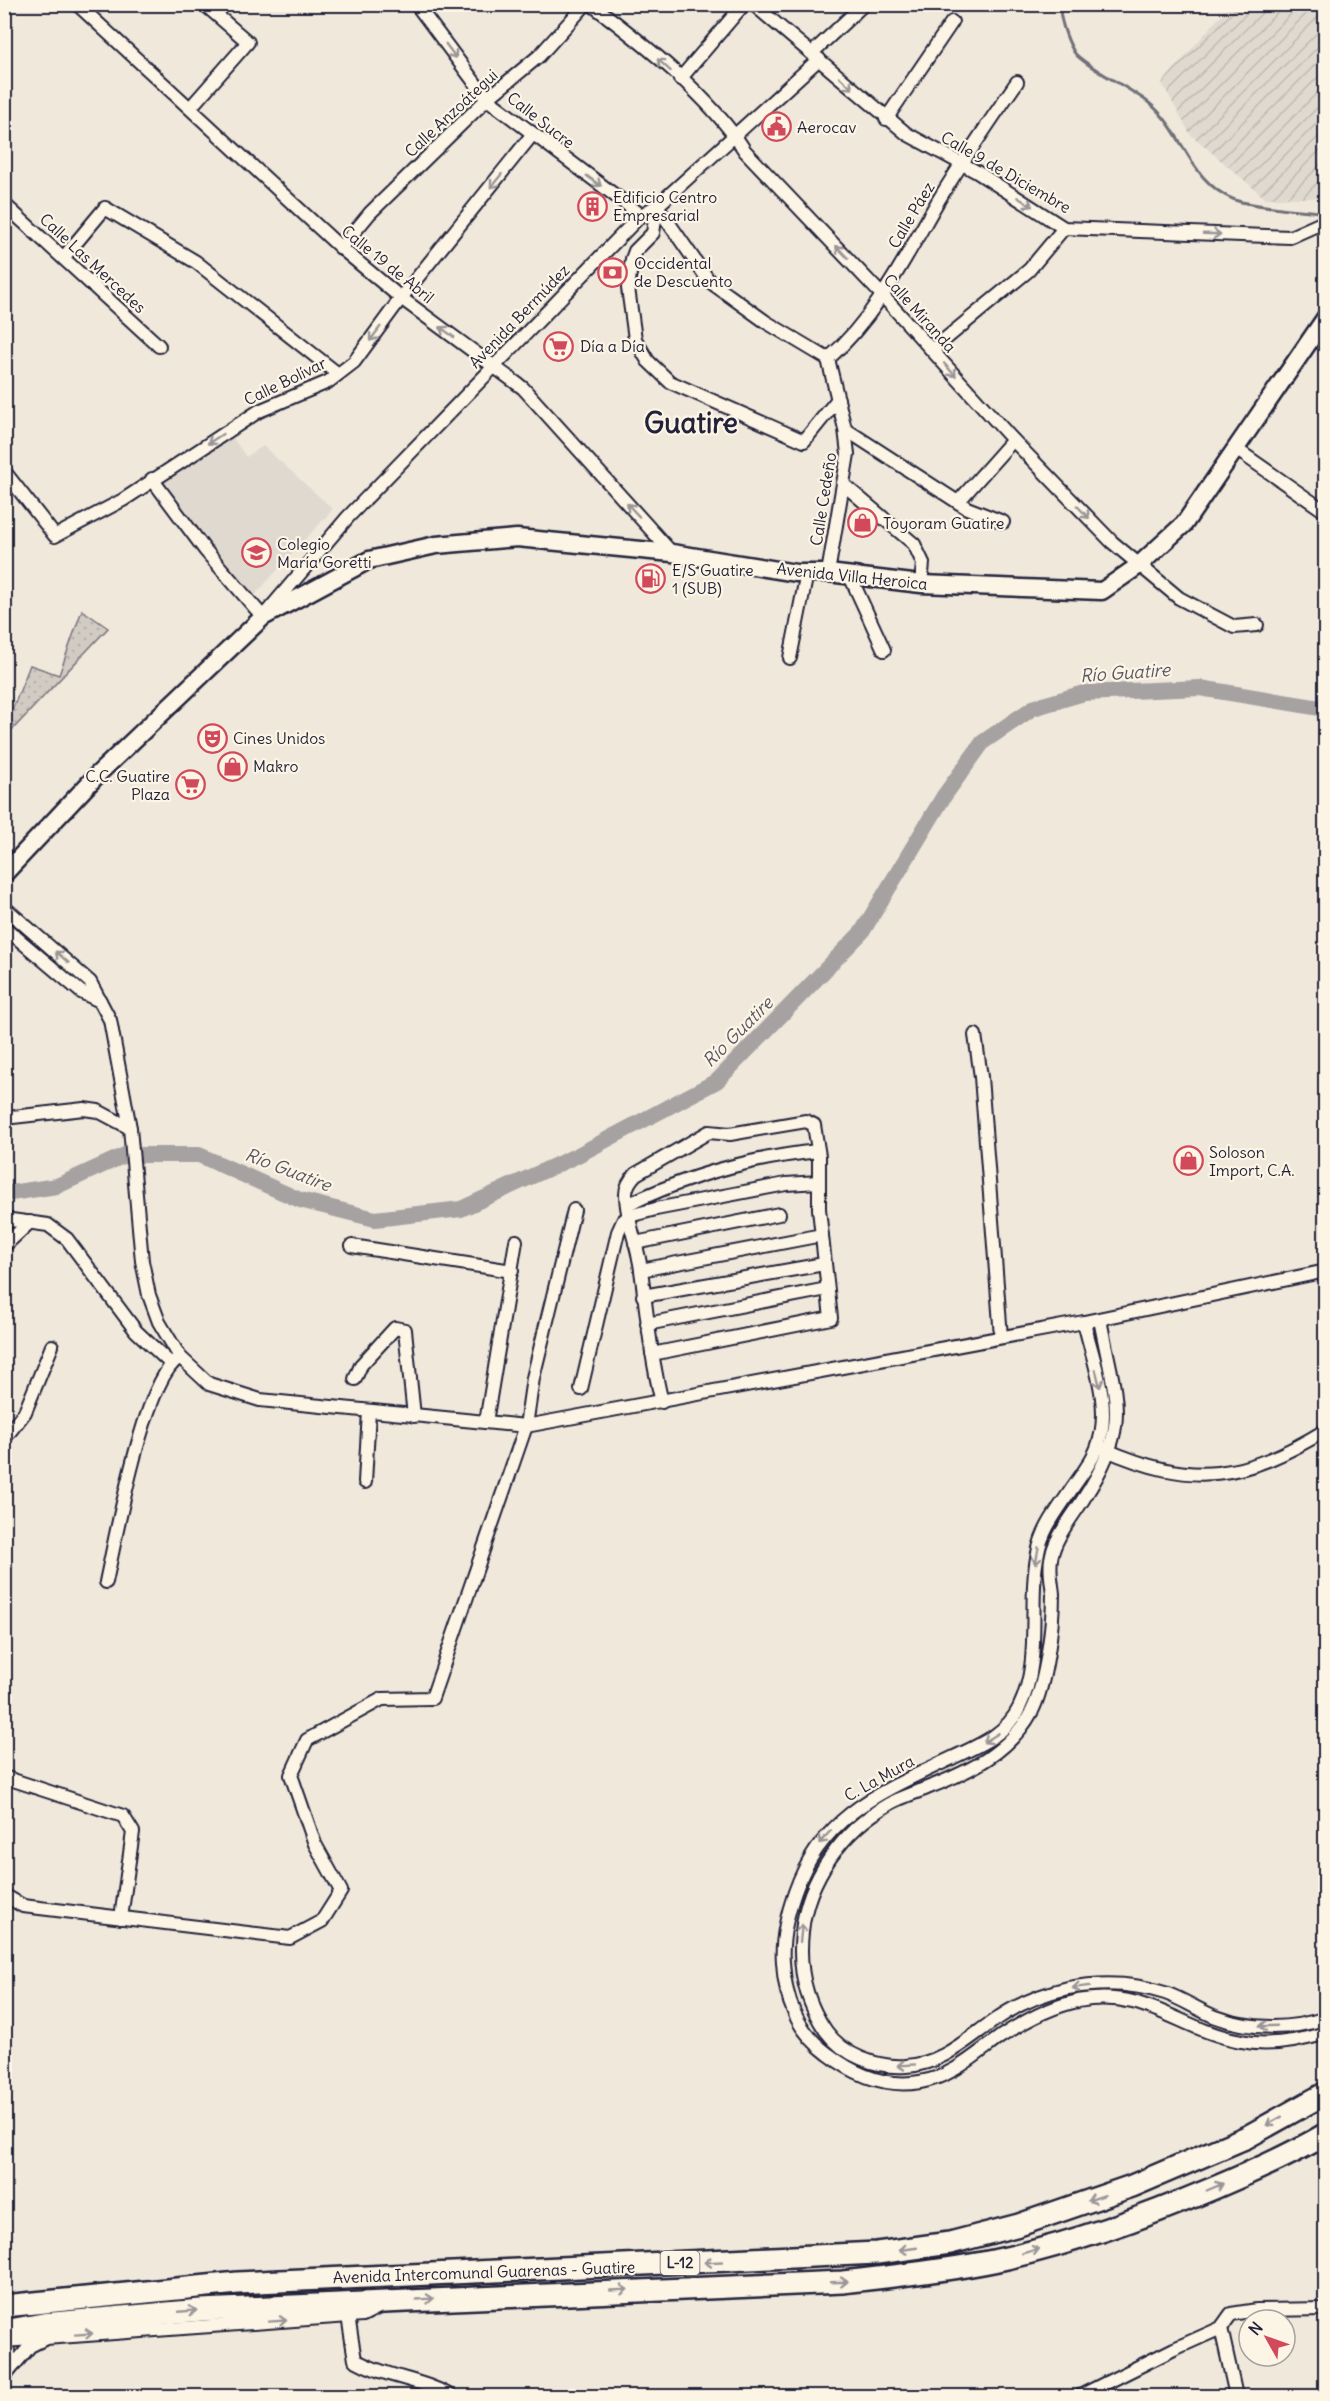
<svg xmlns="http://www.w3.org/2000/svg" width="1330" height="2401" viewBox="0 0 1330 2401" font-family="Delius,sans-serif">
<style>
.built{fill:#e0d9cf}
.industrial{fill:url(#industrial-furrows)}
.grass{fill:url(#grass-dots);stroke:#7a767f;stroke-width:1.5}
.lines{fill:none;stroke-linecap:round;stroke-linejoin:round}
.stream{stroke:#716f79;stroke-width:3}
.river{stroke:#a6a2a2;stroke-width:16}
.street-casing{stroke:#22223b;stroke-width:16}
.secondary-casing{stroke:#22223b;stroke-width:21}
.highway-casing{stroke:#22223b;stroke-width:26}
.street{stroke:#fcf5e5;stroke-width:12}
.secondary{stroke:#fcf5e5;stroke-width:16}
.highway{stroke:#fcf5e5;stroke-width:21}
.oneway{stroke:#9a9698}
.labels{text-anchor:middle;stroke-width:4.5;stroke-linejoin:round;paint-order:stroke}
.shield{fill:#fcf5e5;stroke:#63616e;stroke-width:1.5}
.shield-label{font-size:15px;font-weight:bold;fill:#22223b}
.street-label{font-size:16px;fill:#22223b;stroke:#fcf5e5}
.poi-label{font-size:16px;fill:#22223b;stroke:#fcf5e5;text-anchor:start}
.water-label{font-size:18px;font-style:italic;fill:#575564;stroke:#fcf5e5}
.town-label{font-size:28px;font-weight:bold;fill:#22223b;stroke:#fcf5e5}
</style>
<defs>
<pattern id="industrial-furrows" width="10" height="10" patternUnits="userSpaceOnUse" patternTransform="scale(1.5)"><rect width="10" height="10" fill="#e0d9cf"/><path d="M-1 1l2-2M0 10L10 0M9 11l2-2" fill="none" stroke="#c0bab3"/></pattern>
<pattern id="grass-dots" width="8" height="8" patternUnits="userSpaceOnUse" patternTransform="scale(1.5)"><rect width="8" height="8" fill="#d1cbc3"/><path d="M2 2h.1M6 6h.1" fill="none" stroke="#b3aea8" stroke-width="1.8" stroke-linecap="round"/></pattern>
</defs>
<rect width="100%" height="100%" fill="#efe8db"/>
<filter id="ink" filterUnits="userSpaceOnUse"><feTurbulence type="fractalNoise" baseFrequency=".0167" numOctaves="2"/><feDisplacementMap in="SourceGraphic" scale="12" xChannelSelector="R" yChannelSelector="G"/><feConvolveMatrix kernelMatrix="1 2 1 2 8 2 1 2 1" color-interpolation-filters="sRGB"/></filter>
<g filter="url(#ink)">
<polygon class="built" points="231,435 246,457 263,446 333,509 253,597 160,480"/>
<polygon class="industrial" points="1230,5 1325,5 1326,192 1319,198 1265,198 1190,134 1162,83"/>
<polygon class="grass" points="82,610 108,628 13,729 6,726 30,665 59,675"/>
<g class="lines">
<path class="stream" d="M1060 4C1059 18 1067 40 1074 52 1081 64 1135 91 1149 103 1185 132 1188 181 1235 200 1253 207 1304 210 1326 213"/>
<polyline class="river" points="4,1194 57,1186 125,1155 199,1155 300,1200 375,1219 461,1209 578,1155 717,1081 862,932 944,796 983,742 1033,708 1084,693 1200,688 1326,709"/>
<defs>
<g id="street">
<polyline points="77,4 341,248 401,298 523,388 672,553"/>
<polyline points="416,4 487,99 641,215"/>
<path d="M591 4C643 43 710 96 745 151L882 295 1013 440 1112 542 1179 598 1234 627 1257 625"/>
<polyline points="753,4 907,134 977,172 1064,228 1290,237 1326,221"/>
<polyline points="812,53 864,4"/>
<polyline points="680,79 744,4"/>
<polyline points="190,108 248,42 204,4"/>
<polyline points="886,119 952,22"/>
<polyline points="4,204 159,346"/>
<polyline points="657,206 653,233 635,251 632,259 628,288 635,339 648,361 670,382 804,441 838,399"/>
<polyline points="657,206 709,281 766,322 828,359"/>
<polyline points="341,248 370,213 487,99 539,56 586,4"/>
<polyline points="64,257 105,208 196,262 338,374"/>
<polyline points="932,350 1029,270 1064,228"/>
<path d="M828 359C876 317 906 256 938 201 963 160 990 121 1017 82"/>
<polyline points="828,359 845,429 848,454 828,573"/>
<polyline points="845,429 967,508 1003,522"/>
<polyline points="1236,449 1326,512"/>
<polyline points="4,471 55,536 123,500 259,411 328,382 354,362 401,298 532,135"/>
<polyline points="152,479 205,550 263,617 348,517 641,215 657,206 819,59"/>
<polyline points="843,484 914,544 923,563 921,584"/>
<polyline points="958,502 1013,440"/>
<polyline points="850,576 884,650"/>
<polyline points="790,658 807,573"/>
<polyline points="4,907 90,982 110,1020 130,1128 142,1261 149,1295 159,1322 180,1357 209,1384 260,1400 526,1426 1084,1322 1326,1271"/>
<polyline points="4,927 81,992 100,1001"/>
<polyline points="975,1035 981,1077 1001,1337"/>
<polyline points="4,1118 84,1109 98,1111 130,1128"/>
<path d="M627 1205C689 1175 750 1158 818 1151"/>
<polyline points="4,1219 48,1225 67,1239 136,1331 170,1363"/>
<polyline points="635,1243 779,1214"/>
<polyline points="4,1246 30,1222"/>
<polyline points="352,1246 512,1271"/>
<polyline points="641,1270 822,1235"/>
<polyline points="643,1296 824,1264"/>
<path d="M1100 1319C1115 1401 1133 1422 1084 1498 1073 1516 1054 1538 1051 1559 1049 1571 1052 1583 1053 1594 1053 1626 1046 1683 1032 1711 1010 1752 969 1772 927 1788 915 1793 900 1797 889 1804 843 1830 807 1879 802 1932 798 1969 805 2001 826 2031 844 2056 877 2068 906 2066 941 2064 965 2041 992 2022 1014 2006 1041 1994 1068 1988 1100 1982 1134 1983 1165 1993 1183 1999 1198 2010 1216 2017 1250 2030 1291 2030 1326 2018"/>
<path d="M1084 1322C1093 1361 1113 1408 1097 1448 1091 1463 1080 1477 1071 1490 1058 1510 1042 1529 1038 1553 1027 1603 1043 1660 1019 1708 1006 1735 977 1746 952 1758 883 1791 822 1814 795 1892 787 1915 781 1938 783 1962 785 2000 797 2031 828 2054 855 2075 885 2088 920 2082 952 2077 975 2055 1000 2037 1024 2021 1050 2007 1078 2001 1147 1988 1179 2030 1241 2041 1268 2047 1300 2041 1326 2033"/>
<polyline points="647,1324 827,1289"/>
<path d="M652 1354 831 1318 819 1209V1156L814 1125 806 1121 730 1134 709 1132 636 1174C631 1179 626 1186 626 1194 626 1220 638 1245 641 1270 647 1315 651 1358 662 1402"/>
<polyline points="355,1379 361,1365 395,1328 405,1330 414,1416"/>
<polyline points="581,1389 618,1232 623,1221 629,1216 656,1209 786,1184 819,1182"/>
<polyline points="486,1422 516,1241"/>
<polyline points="4,1439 25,1412 52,1346"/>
<path d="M1104 1449C1193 1488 1244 1480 1326 1430"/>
<polyline points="365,1482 369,1411"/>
<path d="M106 1582C116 1537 144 1378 180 1357"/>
<polyline points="4,1777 123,1816 133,1832 121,1918"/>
<polyline points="4,1895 23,1906 290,1938 322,1921 341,1891 315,1844 291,1775 307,1740 382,1699 432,1698 526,1426 533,1378 574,1210"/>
<path d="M348 2316 355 2360C387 2378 421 2379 451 2396"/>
<polyline points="1221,2328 1236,2396"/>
<polyline points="4,2341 363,2315 381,2306"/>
<path d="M4 2346C13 2353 9 2363 5 2372"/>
<polyline points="4,2377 30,2346 44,2339"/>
<polyline points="1080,2396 1174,2349 1221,2328 1231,2314 1257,2310 1326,2309"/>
</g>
<polyline id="secondary" points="4,874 99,773 263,617 369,560 436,545 517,538 672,553 796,573 828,573 921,584 1102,591 1138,566 1184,524 1326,317"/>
<g id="highway">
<polyline points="4,2306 238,2283 877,2253 950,2243 1019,2225 1132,2186 1247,2137 1326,2093"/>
<path d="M4 2331 43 2324 201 2310 843 2282C893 2276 944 2271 993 2261 1069 2245 1143 2218 1214 2188 1252 2172 1291 2155 1326 2134"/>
</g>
</defs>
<use href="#street" class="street-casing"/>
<use href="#secondary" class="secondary-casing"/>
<use href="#highway" class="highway-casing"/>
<use href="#street" class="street"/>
<use href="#secondary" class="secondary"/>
<use href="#highway" class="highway"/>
</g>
<defs><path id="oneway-shaft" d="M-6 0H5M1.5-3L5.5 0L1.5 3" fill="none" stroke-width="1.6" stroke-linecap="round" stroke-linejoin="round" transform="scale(1.5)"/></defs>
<g class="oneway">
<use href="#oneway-shaft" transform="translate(451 51) rotate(53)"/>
<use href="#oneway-shaft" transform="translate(664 65) rotate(-138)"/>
<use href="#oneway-shaft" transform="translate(846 83) rotate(43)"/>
<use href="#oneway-shaft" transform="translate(496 181) rotate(129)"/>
<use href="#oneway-shaft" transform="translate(594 181) rotate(36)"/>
<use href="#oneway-shaft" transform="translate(1025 202) rotate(32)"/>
<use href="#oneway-shaft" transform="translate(1212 234) rotate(2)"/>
<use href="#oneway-shaft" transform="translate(842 252) rotate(-134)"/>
<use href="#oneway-shaft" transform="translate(447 332) rotate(-145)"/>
<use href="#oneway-shaft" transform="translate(375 334) rotate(127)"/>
<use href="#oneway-shaft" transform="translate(950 370) rotate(48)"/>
<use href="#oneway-shaft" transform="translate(215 439) rotate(147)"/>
<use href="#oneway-shaft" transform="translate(633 510) rotate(-133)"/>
<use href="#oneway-shaft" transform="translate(1083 512) rotate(46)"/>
<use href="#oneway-shaft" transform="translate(62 957) rotate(-139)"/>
<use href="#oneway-shaft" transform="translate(1098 1379) rotate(76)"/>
<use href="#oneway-shaft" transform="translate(1037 1556) rotate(100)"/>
<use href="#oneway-shaft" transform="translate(991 1738) rotate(148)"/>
<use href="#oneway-shaft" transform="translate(825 1837) rotate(132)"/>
<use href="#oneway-shaft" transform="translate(801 1933) rotate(-84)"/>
<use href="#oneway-shaft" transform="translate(1081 1987) rotate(173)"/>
<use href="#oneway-shaft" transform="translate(1268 2026) rotate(178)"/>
<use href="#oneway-shaft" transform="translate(906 2065) rotate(177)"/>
<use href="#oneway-shaft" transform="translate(1274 2121) rotate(151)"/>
<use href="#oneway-shaft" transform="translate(1215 2187) rotate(-23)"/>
<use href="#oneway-shaft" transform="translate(1096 2198) rotate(161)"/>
<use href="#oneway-shaft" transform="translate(908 2249) rotate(172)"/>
<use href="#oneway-shaft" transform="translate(1031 2251) rotate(-15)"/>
<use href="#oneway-shaft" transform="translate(713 2262) rotate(177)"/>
<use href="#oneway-shaft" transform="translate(839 2282) rotate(-2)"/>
<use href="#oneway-shaft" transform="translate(619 2290) rotate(-3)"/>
<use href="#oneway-shaft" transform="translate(425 2299) rotate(-3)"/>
<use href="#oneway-shaft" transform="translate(188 2311) rotate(-5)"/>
<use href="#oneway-shaft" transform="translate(278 2321) rotate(-4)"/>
<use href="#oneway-shaft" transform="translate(84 2334) rotate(-4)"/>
</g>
</g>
<defs>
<symbol id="civic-ring" viewBox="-11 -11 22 22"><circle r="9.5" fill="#fcf5e5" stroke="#d1495b" stroke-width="1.5"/><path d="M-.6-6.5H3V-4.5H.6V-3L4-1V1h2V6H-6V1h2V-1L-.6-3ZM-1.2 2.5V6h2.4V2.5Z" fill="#d1495b"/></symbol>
<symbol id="building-ring" viewBox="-11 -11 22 22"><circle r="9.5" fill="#fcf5e5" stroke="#d1495b" stroke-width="1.5"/><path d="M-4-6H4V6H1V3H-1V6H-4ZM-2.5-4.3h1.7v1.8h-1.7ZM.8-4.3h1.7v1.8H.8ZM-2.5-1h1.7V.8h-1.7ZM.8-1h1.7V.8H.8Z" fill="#d1495b"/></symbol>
<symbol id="bank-ring" viewBox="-11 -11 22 22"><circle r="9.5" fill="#fcf5e5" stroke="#d1495b" stroke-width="1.5"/><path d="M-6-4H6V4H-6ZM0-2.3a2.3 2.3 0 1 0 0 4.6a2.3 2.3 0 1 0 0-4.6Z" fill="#d1495b"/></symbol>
<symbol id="supermarket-ring" viewBox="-11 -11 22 22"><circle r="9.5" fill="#fcf5e5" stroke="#d1495b" stroke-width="1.5"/><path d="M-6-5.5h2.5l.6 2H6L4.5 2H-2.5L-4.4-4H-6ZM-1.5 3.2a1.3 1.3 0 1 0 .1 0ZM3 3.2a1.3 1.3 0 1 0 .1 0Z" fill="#d1495b"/></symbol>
<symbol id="shop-ring" viewBox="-11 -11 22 22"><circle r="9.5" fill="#fcf5e5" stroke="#d1495b" stroke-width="1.5"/><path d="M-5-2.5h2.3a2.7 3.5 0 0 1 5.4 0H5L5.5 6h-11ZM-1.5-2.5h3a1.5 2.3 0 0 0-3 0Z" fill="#d1495b"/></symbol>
<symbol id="school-ring" viewBox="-11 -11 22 22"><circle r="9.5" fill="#fcf5e5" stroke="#d1495b" stroke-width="1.5"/><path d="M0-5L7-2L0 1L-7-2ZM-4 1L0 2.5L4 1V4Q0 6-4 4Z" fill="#d1495b"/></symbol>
<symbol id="fuel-ring" viewBox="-11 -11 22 22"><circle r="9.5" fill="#fcf5e5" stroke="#d1495b" stroke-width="1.5"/><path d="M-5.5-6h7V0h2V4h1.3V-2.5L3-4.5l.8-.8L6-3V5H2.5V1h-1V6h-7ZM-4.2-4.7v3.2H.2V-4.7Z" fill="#d1495b"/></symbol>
<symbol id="theatre-ring" viewBox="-11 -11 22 22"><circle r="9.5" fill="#fcf5e5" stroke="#d1495b" stroke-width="1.5"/><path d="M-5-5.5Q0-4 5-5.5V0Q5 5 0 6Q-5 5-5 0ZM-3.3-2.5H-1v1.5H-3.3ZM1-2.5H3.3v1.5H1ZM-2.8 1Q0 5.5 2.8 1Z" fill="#d1495b"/></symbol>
</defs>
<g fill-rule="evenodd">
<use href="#civic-ring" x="760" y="110" width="33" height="33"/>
<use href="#building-ring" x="576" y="190" width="33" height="33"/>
<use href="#bank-ring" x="596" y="256" width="33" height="33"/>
<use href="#supermarket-ring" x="542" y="330" width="33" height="33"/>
<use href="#shop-ring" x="846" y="506" width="33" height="33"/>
<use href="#school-ring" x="240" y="536" width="33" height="33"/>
<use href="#fuel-ring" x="634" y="562" width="33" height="33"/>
<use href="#theatre-ring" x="196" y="722" width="33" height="33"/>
<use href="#shop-ring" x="216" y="750" width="33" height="33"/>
<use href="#supermarket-ring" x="174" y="768" width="33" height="33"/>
<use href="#shop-ring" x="1172" y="1144" width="33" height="33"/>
</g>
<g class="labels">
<rect class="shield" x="660.5" y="2251" width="39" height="24" rx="4.5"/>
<g class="shield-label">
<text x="680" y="2268">L-12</text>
</g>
<g class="street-label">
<text transform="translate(451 113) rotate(-43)" y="6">Calle Anzoátegui</text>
<text transform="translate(541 120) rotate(38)" y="6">Calle Sucre</text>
<text transform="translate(1006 172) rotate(30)" y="6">Calle 9 de Diciembre</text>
<text transform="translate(911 215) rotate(-59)" y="6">Calle Páez</text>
<text transform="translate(93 263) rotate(43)" y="6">Calle Las Mercedes</text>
<text transform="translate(388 264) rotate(39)" y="6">Calle 19 de Abril</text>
<text transform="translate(920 313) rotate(48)" y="6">Calle Miranda</text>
<text transform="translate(519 316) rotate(-46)" y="6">Avenida Bermúdez</text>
<text transform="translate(285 381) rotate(-26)" y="6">Calle Bolívar</text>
<text transform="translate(823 499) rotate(-81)" y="6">Calle Cedeño</text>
<text transform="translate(852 576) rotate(6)" y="6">Avenida Villa Heroica</text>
<text transform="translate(879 1778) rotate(-29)" y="6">C. La Mura</text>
<text transform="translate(484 2272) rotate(-2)" y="6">Avenida Intercomunal Guarenas - Guatire</text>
</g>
<g class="poi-label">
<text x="797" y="133">Aerocav</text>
<text x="613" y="203">Edificio Centro<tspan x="613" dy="18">Empresarial</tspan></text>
<text x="634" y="269">Occidental<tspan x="634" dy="18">de Descuento</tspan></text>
<text x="580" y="352">Día a Día</text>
<text x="883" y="529">Toyoram Guatire</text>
<text x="277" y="550">Colegio<tspan x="277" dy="18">María Goretti</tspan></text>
<text x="672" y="576">E/S Guatire<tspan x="672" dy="18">1 (SUB)</tspan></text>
<text x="233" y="744">Cines Unidos</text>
<text x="253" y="772">Makro</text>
<text x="170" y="782" text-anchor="end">C.C. Guatire<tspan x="170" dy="18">Plaza</tspan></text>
<text x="1209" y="1158">Soloson<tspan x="1209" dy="18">Import, C.A.</tspan></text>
</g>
<g class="water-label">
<text transform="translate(1125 673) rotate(-4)" y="6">Río Guatire</text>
<text transform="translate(738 1032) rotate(-45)" y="6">Río Guatire</text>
<text transform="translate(288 1170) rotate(21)" y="6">Río Guatire</text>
</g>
<g class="town-label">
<text x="691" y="433">Guatire</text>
</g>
</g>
<rect width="1330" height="2401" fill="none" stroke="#fcf5e5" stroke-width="24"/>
<rect x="12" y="12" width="1306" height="2377" fill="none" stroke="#22223b" stroke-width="2" filter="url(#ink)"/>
<g transform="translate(1267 2338) rotate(310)"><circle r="28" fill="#fcf5e5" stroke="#a5a1a1" stroke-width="1.5"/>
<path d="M0-4.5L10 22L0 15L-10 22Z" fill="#d1495b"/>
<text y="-9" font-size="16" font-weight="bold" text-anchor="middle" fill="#22223b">N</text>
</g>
</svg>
